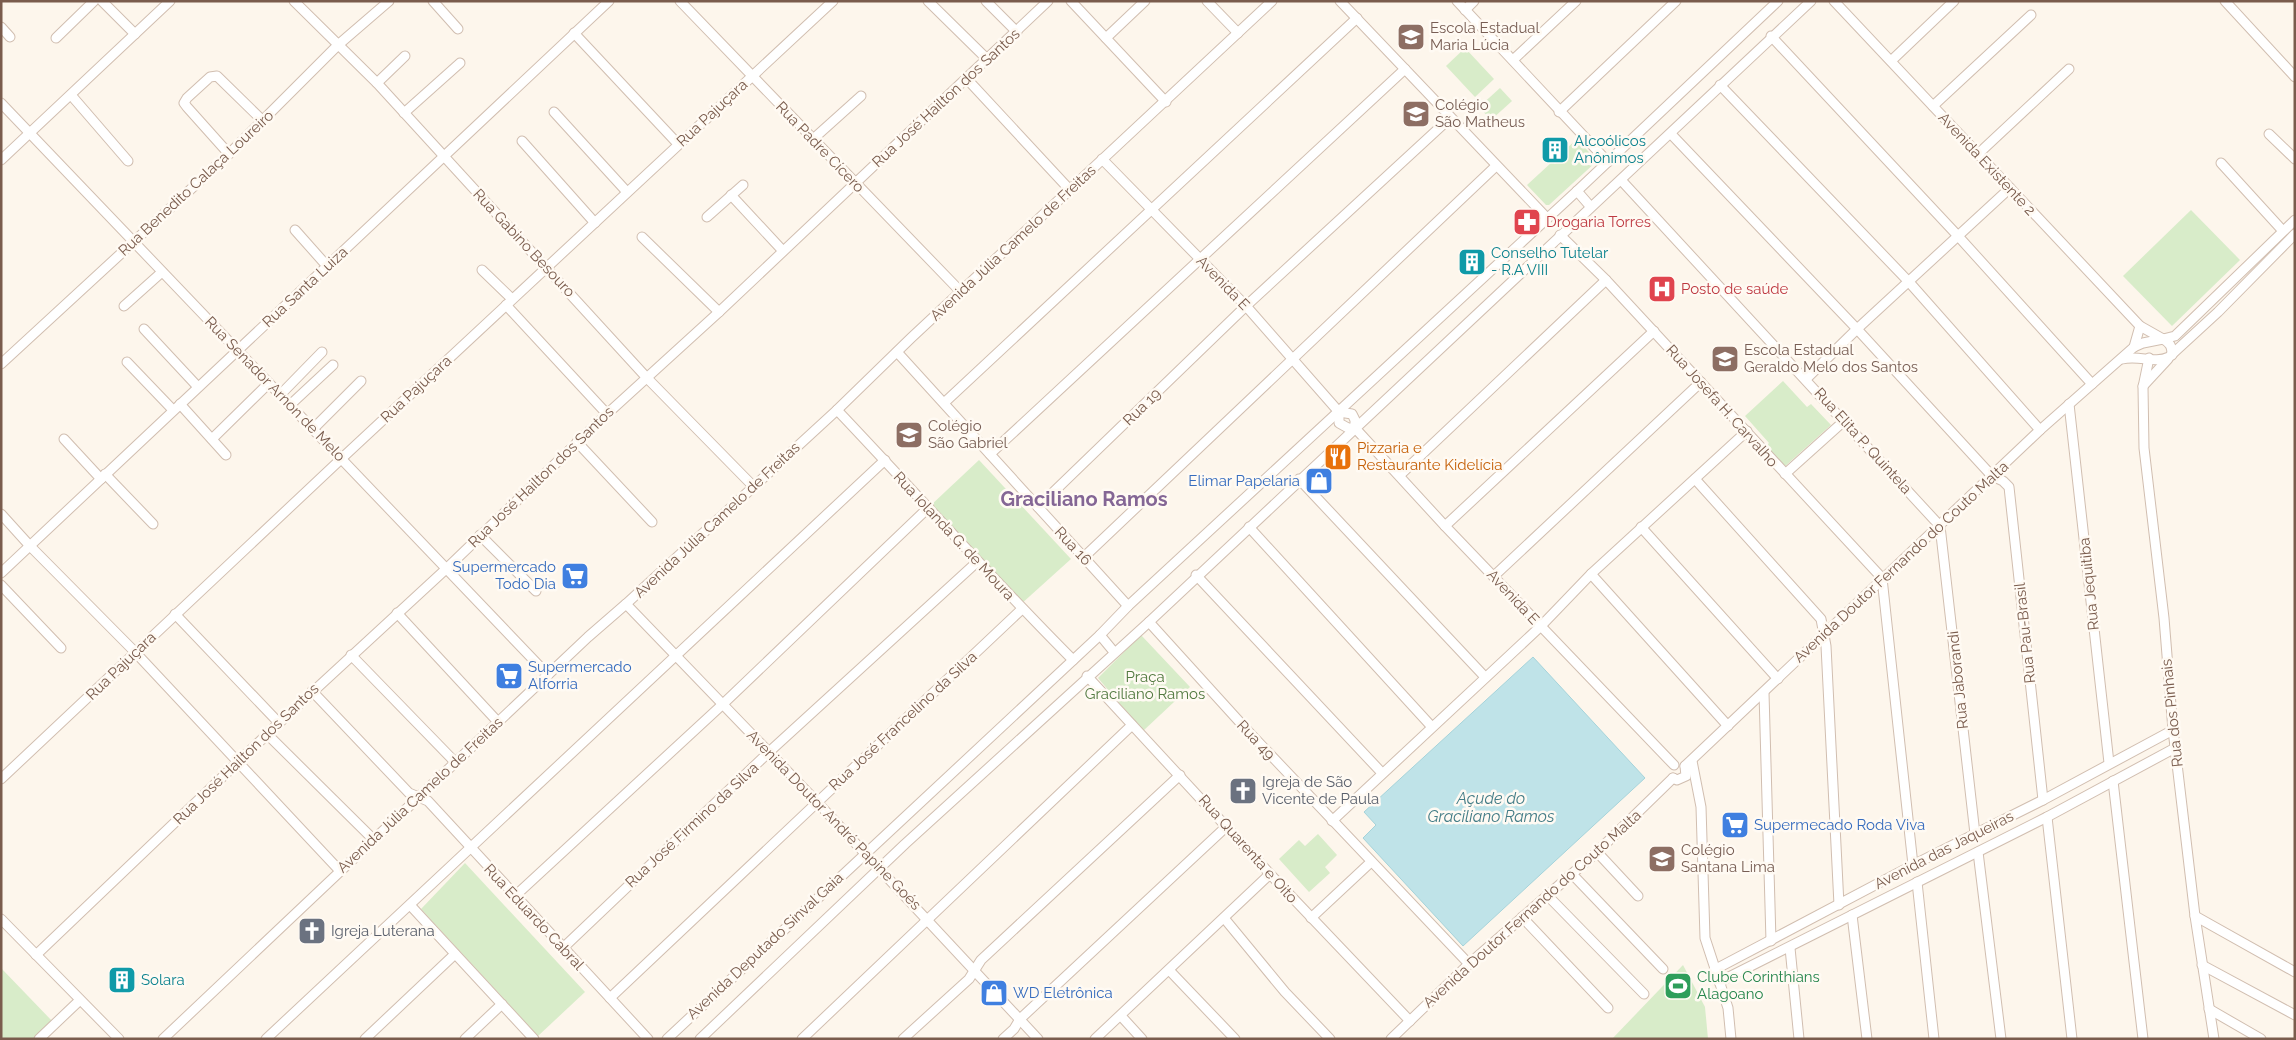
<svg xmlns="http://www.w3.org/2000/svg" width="2296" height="1040" viewBox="0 0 2296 1040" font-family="Raleway,sans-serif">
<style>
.green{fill:#d8ecc9}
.water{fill:#bfe3e8;stroke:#a5d3da}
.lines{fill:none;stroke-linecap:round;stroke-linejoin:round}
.minor-casing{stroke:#d1beb0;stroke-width:11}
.minor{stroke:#fff;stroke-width:9}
.labels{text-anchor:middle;stroke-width:5;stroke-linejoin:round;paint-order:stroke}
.education-label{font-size:15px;fill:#785e54;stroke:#fffaf3;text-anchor:start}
.street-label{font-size:15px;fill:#7a5c4d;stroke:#fffaf3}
.culture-label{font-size:15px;fill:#0d838f;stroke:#fffaf3;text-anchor:start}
.health-label{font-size:15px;fill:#be3a42;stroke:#fffaf3;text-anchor:start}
.food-label{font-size:15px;fill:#c56008;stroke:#fffaf3;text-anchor:start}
.shop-label{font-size:15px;fill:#366cbe;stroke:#fffaf3;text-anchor:start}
.park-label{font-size:15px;fill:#537a41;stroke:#fffaf3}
.worship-label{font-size:15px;fill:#5b616d;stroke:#fffaf3;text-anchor:start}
.leisure-label{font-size:15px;fill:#27864d;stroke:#fffaf3;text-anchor:start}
.water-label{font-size:16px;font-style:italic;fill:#437c86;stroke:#fffaf3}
.district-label{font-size:20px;font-weight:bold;fill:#846695;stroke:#fffaf3}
</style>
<rect width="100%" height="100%" fill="#fdf6ec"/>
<g class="green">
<polygon points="1465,48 1494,79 1475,97 1446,66"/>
<polygon points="1500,88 1512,101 1491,120 1479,107"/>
<polygon points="1577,139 1597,161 1549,205 1546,205 1527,185 1552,162 1555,164 1559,160 1557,157"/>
<polygon points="2191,210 2240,260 2172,326 2123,276"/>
<polygon points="1783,381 1807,407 1811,404 1831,425 1783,468 1764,448 1769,443 1745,416"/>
<polygon points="979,460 1071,559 1020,605 929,507"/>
<polygon points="1141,635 1190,687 1143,731 1098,678"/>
<polygon points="1318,834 1337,855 1325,867 1330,873 1309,892 1279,859 1299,840 1305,846"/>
<polygon points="465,863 585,992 538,1036 421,909"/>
<polygon points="1683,965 1705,1007 1708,1039 1612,1039"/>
<polygon points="1,968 53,1022 36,1039 1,1039"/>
</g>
<polygon class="water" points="1533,657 1645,778 1463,946 1363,838 1376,825 1364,812"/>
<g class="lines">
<defs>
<g id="minor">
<polyline points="102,1 135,34"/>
<polyline points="294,1 377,83 647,378 753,486"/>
<polyline points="433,1 458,29"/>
<polyline points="680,1 961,292"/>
<polyline points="928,1 988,60"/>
<polyline points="986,1 1017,32"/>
<polyline points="1071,1 1166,102"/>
<polyline points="1207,1 1238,33"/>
<polyline points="1340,1 1547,218"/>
<polyline points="1457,1 1608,162"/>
<polyline points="1834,1 2140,326 2163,339 2175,336 2295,220"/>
<polyline points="2225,1 2295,77"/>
<polyline points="1465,10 1474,1"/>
<polyline points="1,27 10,37"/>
<polyline points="574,33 678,144"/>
<polyline points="1771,36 1958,236 2092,384"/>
<polyline points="56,38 94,1"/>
<polyline points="1106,38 1145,1"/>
<polyline points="1513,60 1576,1"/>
<polyline points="1891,61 1954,1"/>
<polyline points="967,79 1070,190"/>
<polyline points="377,83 405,56"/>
<polyline points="1720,85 1909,282 2040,430"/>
<polyline points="71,95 128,161"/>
<polyline points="1,103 548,675"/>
<polyline points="1933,106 2031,15"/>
<polyline points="554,112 627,192"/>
<polyline points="1559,112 1676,1"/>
<polyline points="404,113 460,63"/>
<polyline points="1671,134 1857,329 1992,476 2003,481 2009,487 2043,800"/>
<polyline points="2269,134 2295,159"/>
<polyline points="812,140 861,96"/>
<polyline points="522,141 595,223"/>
<polyline points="229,154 187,107 184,103 187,98 210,77 217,76 263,121"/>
<polyline points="1978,154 2069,69"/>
<polyline points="1102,159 1246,306 1339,412"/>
<polyline points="1,160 170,1"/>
<polyline points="2221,163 2283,231"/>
<polyline points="1621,180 1940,526 1975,834"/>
<polyline points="1577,191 1590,206"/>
<polyline points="731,195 783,251"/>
<polyline points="707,217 743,185"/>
<polyline points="295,230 327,266"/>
<polyline points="1560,235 1606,280 1882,578 1913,865"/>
<polyline points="642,237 719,312"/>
<polyline points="482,270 512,299"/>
<polyline points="506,305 607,414"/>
<polyline points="124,306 162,272"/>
<polyline points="144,329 198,387"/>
<path d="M2134 347 2143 343 2163 339C2170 343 2172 346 2172 355"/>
<polyline points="897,352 1128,606"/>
<polyline points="2149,358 2143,387 2144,448 2164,618 2173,730 2195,916 2214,1039"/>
<path d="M2122 359C2140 355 2154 364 2169 357L2218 312 2295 234"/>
<polyline points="127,362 173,410"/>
<polyline points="1,364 229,154 338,45 389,1"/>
<polyline points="1806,379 1857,329 2010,188"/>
<polyline points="2143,386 2168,359"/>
<polyline points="280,395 322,352"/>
<polyline points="944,403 1357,18"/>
<polyline points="180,404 226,455"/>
<polyline points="2069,404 2109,763"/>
<polyline points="290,405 333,365"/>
<path d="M837 410C916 493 992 579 1073 660"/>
<polyline points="1339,412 1352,414 1355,420 1355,428 1445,526 1674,765"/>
<polyline points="1339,412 1339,423 1348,428 1355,428"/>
<polyline points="313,429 361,381"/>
<polyline points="64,439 101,479"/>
<polyline points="212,439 269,383"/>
<polyline points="577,442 652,522"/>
<polyline points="990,454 1405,69"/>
<polyline points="105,474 153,524"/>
<polyline points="1785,474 1844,421"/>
<polyline points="1400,475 1606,280"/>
<polyline points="1299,479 1485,677"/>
<polyline points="1695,479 1821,619 1826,646 1839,905"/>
<polyline points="1038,507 1246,306 1450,118"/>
<polyline points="1,514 30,546 135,652 340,871"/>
<polyline points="1445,526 1654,331"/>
<polyline points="1249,527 1432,727"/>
<polyline points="1641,527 1778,679"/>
<polyline points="480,535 536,591"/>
<polyline points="1084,557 1496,166"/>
<polyline points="1,573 609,1"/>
<polyline points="1591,574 1728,726"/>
<polyline points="1196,575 1382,773"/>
<polyline points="1494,576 1701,382"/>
<polyline points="1,585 61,648"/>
<polyline points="626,604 817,802 1038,1039"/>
<polyline points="397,613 498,722"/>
<polyline points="175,614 279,723"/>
<polyline points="1149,622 1246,729 1469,964"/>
<polyline points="1100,635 1114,652"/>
<polyline points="351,655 456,763"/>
<polyline points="1087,676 1270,874 1410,1021"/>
<polyline points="312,691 409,793 428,801 648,1039"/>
<polyline points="1764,693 1771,941"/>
<polyline points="267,734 374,840"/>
<polyline points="1692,761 1701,807 1705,938 1728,1008 1731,1039"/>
<polyline points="1685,766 2040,430 2134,347 2140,326"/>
<polyline points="1673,778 1677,780 1686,776 1685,766"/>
<polyline points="1,779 341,459 833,1"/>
<polyline points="2113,781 2143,1039"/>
<polyline points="2047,817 2072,1039"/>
<polyline points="1332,821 1541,626 1591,574 1747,431"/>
<polyline points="1597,852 1638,896"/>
<polyline points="1978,852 2001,1039"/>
<polyline points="1572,874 1663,969"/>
<polyline points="1917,882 1934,1039"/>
<polyline points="1547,895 1644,994"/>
<polyline points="515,896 723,704 929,507"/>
<polyline points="410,905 534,1039"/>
<polyline points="1852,915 1867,1039"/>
<polyline points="2195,916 2295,972"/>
<polyline points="1522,917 1608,1008"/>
<polyline points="1224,918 1285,992 1330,1039"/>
<polyline points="1311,918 1371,862"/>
<polyline points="1,919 119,1039"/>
<polyline points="563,948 769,752 977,562"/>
<polyline points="1790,948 1799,1039"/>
<polyline points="36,955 279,723 446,569 607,414 719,312 1048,1"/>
<polyline points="2202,965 2295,1015"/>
<polyline points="1169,970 1235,1039"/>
<polyline points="1714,970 1913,865 2043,800 2173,730"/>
<polyline points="1719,982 2047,817 2175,748"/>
<polyline points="610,998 1022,609"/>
<polyline points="2209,1009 2261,1039"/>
<polyline points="1121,1016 1142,1039"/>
<polyline points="39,1039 80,1000"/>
<polyline points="163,1039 588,637 626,604 837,410 911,338 1272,1"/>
<polyline points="266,1039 885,460"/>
<polyline points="365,1039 455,954"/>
<polyline points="465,1039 502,1004"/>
<polyline points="667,1039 1100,635 1128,606 1577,191 1778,1"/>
<polyline points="700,1039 905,844 1149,622 1811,1"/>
<polyline points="802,1039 1132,725"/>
<polyline points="903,1039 969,979 981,960 1180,775"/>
<polyline points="1003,1039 1014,1029 1020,1019 1227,826"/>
<polyline points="1095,1039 1270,874"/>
<polyline points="1391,1039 1469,964 1597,852 1673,778"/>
</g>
</defs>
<use href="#minor" class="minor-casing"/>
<use href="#minor" class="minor"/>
</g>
<defs>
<symbol id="school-square" viewBox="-11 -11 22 22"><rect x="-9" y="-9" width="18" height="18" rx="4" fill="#8d6e63" stroke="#fffaf3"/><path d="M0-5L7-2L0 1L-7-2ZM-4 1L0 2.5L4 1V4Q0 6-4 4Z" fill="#fff"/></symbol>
<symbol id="building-square" viewBox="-11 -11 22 22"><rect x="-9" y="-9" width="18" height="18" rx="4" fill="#0f9aa8" stroke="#fffaf3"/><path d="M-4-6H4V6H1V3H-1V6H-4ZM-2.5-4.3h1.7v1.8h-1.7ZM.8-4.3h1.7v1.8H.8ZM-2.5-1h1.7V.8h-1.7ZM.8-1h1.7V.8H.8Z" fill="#fff"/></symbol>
<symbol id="pharmacy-square" viewBox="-11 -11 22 22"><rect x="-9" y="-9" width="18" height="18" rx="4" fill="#e0444e" stroke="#fffaf3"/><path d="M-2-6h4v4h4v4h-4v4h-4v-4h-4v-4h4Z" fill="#fff"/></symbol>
<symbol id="hospital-square" viewBox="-11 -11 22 22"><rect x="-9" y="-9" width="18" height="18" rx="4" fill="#e0444e" stroke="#fffaf3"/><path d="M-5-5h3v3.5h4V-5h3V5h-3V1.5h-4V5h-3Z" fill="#fff"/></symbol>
<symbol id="restaurant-square" viewBox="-11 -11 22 22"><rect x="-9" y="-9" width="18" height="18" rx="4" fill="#e8710a" stroke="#fffaf3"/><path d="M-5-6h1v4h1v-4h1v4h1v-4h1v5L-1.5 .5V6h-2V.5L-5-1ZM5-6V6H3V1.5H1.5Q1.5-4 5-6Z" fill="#fff"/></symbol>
<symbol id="shop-square" viewBox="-11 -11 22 22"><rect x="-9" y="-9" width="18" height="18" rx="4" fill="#3f7fe0" stroke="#fffaf3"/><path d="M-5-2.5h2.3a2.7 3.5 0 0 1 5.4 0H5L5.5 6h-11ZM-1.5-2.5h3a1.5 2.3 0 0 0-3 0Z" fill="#fff"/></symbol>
<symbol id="supermarket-square" viewBox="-11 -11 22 22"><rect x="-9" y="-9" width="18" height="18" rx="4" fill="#3f7fe0" stroke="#fffaf3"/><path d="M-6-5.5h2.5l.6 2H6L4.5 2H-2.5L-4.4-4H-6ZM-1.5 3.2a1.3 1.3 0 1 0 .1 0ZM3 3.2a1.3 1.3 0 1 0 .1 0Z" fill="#fff"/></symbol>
<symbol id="church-square" viewBox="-11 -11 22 22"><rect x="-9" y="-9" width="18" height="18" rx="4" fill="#6b7280" stroke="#fffaf3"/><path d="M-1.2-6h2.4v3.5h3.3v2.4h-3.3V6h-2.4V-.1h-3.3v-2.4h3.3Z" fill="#fff"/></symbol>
<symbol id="stadium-square" viewBox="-11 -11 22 22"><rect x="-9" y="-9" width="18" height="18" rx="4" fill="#2e9e5b" stroke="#fffaf3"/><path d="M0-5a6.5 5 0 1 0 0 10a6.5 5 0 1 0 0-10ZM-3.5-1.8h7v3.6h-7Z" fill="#fff"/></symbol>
</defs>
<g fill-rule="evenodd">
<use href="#school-square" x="1395" y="21" width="32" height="32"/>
<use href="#school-square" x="1400" y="98" width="32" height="32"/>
<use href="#building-square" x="1539" y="134" width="32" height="32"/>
<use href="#pharmacy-square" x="1511" y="206" width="32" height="32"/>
<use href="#building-square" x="1456" y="246" width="32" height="32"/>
<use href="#hospital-square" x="1646" y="273" width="32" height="32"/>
<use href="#school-square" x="1709" y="343" width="32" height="32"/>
<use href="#school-square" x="893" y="419" width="32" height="32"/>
<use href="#restaurant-square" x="1322" y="441" width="32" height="32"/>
<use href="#shop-square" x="1303" y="465" width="32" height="32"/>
<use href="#supermarket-square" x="559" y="560" width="32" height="32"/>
<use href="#supermarket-square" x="493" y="660" width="32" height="32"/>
<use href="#church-square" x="1227" y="775" width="32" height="32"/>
<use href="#supermarket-square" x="1719" y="809" width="32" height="32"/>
<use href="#school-square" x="1646" y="843" width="32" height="32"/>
<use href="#church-square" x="296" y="915" width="32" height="32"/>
<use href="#building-square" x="106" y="964" width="32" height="32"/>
<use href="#stadium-square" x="1662" y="970" width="32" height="32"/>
<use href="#shop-square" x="978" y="977" width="32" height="32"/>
</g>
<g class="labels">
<g class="education-label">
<text x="1430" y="33">Escola Estadual<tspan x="1430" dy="17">Maria Lúcia</tspan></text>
<text x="1435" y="110">Colégio<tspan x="1435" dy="17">São Matheus</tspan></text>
<text x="1744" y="355">Escola Estadual<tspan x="1744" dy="17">Geraldo Melo dos Santos</tspan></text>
<text x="928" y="431">Colégio<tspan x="928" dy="17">São Gabriel</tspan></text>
<text x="1681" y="855">Colégio<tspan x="1681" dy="17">Santana Lima</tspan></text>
</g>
<g class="street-label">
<text transform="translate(946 98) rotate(-43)" y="5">Rua José Hailton dos Santos</text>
<text transform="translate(712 113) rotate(-43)" y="5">Rua Pajuçara</text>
<text transform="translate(820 147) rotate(46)" y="5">Rua Padre Cícero</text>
<text transform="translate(1987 164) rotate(47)" y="5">Avenida Existente 2</text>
<text transform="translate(196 183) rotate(-43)" y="5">Rua Benedito Calaça Loureiro</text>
<text transform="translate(524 243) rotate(47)" y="5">Rua Gabino Besouro</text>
<text transform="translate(1013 243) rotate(-43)" y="5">Avenida Júlia Camelo de Freitas</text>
<text transform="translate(1223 283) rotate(46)" y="5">Avenida E</text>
<text transform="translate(305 287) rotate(-43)" y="5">Rua Santa Luiza</text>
<text transform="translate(275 389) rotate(46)" y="5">Rua Senador Arnon de Melo</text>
<text transform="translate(416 389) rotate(-43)" y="5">Rua Pajuçara</text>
<text transform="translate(1722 406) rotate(48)" y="5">Rua Josefa H. Carvalho</text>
<text transform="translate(1142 407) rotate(-44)" y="5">Rua 19</text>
<text transform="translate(1863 441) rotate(48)" y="5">Rua Elita P. Quintela</text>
<text transform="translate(541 477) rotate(-44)" y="5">Rua José Hailton dos Santos</text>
<text transform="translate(717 520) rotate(-43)" y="5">Avenida Júlia Camelo de Freitas</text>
<text transform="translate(954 536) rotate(47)" y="5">Rua Iolanda G. de Moura</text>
<text transform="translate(1073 546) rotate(47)" y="5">Rua 16</text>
<text transform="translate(1901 562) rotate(-43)" y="5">Avenida Doutor Fernando do Couto Malta</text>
<text transform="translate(2089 584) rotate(-96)" y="5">Rua Jequitiba</text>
<text transform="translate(1513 597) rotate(47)" y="5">Avenida E</text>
<text transform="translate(2025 633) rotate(-96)" y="5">Rua Pau-Brasil</text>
<text transform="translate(121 666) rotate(-44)" y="5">Rua Pajuçara</text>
<text transform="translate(1958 680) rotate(-96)" y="5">Rua Jaborandi</text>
<text transform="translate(2172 713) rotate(-96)" y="5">Rua dos Pinhais</text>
<text transform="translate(903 721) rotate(-43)" y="5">Rua José Francelino da Silva</text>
<text transform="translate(1256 740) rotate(47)" y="5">Rua 49</text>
<text transform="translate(246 754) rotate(-44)" y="5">Rua José Hailton dos Santos</text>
<text transform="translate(420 795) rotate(-43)" y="5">Avenida Júlia Camelo de Freitas</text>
<text transform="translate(834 820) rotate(46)" y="5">Avenida Doutor André Papine Goés</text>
<text transform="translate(692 825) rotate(-43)" y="5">Rua José Firmino da Silva</text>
<text transform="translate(1248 849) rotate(48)" y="5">Rua Quarenta e Oito</text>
<text transform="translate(1944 850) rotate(-27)" y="5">Avenida das Jaqueiras</text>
<text transform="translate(1532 909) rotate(-42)" y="5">Avenida Doutor Fernando do Couto Malta</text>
<text transform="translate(534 917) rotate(47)" y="5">Rua Eduardo Cabral</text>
<text transform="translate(765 946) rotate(-43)" y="5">Avenida Deputado Sinval Gaia</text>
</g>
<g class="culture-label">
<text x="1574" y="146">Alcoólicos<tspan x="1574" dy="17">Anônimos</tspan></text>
<text x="1491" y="258">Conselho Tutelar<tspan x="1491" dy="17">- R.A VIII</tspan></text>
<text x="141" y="985">Solara</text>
</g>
<g class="health-label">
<text x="1546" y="227">Drogaria Torres</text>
<text x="1681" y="294">Posto de saúde</text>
</g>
<g class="food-label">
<text x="1357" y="453">Pizzaria e<tspan x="1357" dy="17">Restaurante Kidelícia</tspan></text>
</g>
<g class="shop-label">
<text x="1300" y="486" text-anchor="end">Elimar Papelaria</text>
<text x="556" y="572" text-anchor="end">Supermercado<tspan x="556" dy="17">Todo Dia</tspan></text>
<text x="528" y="672">Supermercado<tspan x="528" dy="17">Alforria</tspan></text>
<text x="1754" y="830">Supermecado Roda Viva</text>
<text x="1013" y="998">WD Eletrônica</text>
</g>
<g class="park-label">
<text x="1145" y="682">Praça<tspan x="1145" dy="17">Graciliano Ramos</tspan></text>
</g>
<g class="worship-label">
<text x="1262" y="787">Igreja de São<tspan x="1262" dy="17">Vicente de Paula</tspan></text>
<text x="331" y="936">Igreja Luterana</text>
</g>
<g class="leisure-label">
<text x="1697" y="982">Clube Corinthians<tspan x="1697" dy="17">Alagoano</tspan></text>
</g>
<g class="water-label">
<text x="1491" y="804">Açude do<tspan x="1491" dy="18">Graciliano Ramos</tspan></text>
</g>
<g class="district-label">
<text x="1084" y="506">Graciliano Ramos</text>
</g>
</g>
<rect width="2296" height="1040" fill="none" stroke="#7a5c4d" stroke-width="5"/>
</svg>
